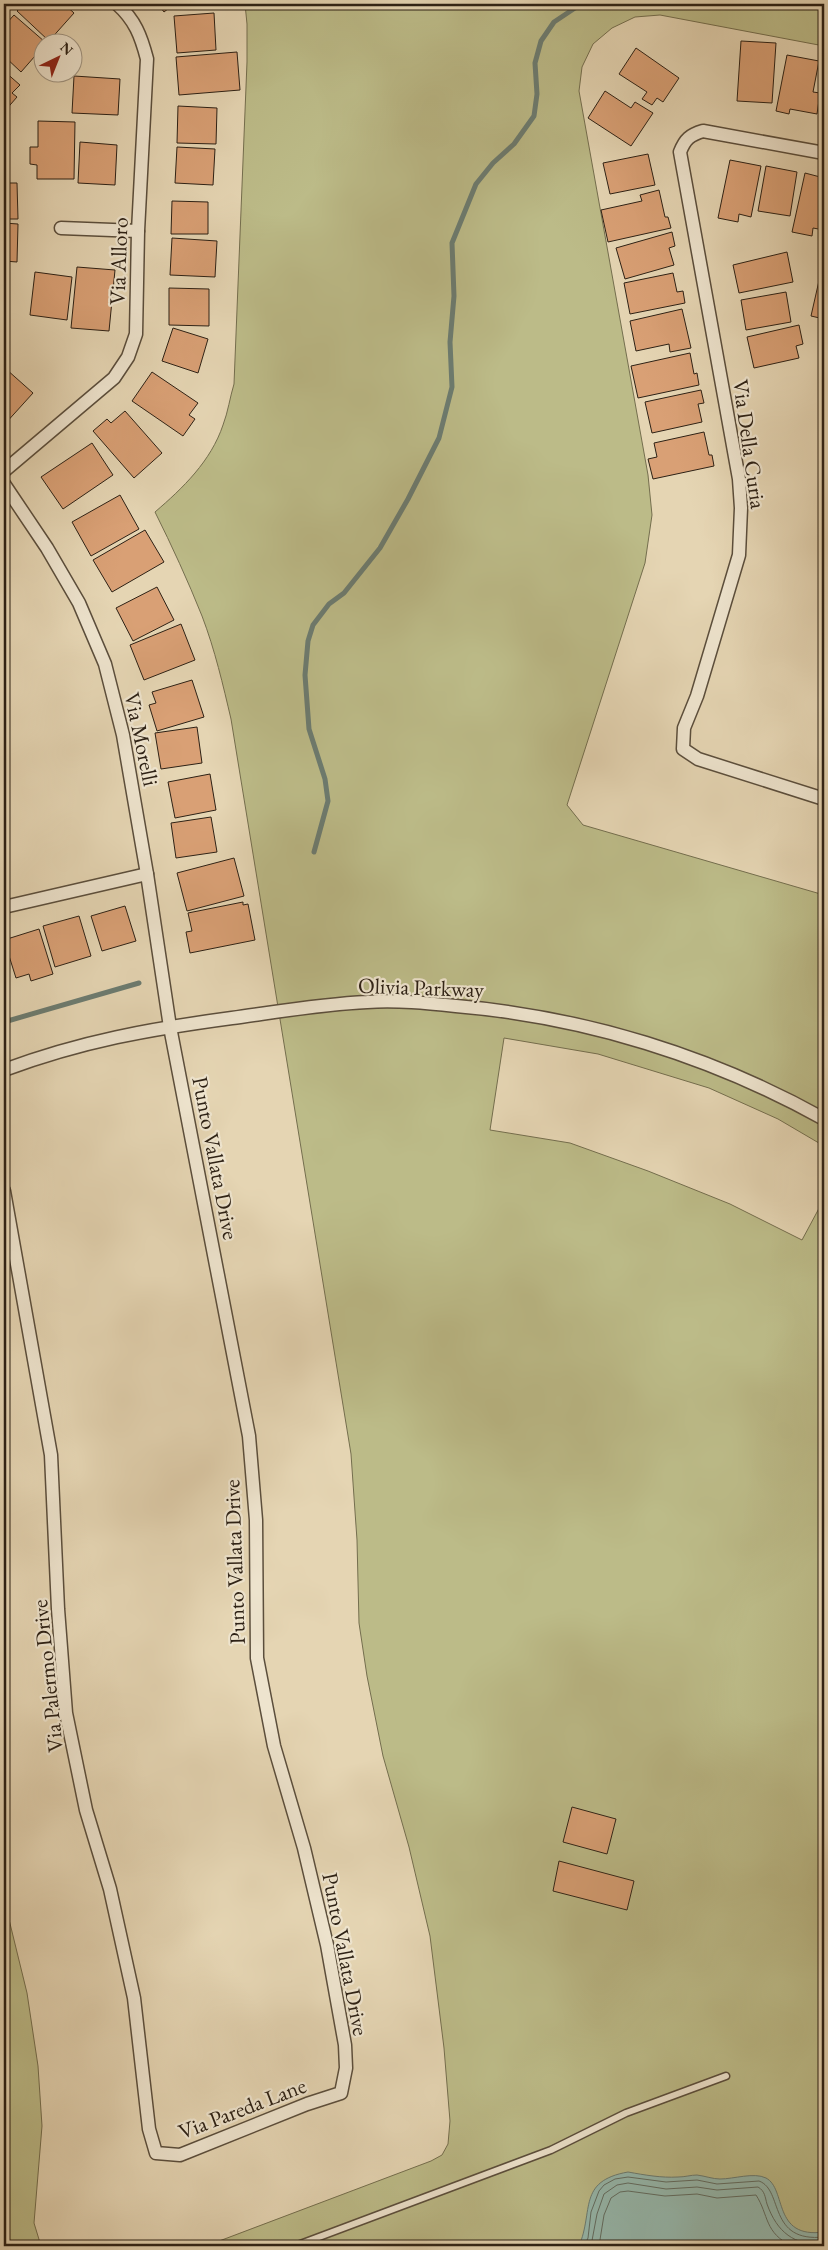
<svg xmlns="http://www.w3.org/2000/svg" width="828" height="2250" viewBox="0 0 828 2250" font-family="'EB Garamond',serif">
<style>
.green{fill:#bcbb88;stroke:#746e4e}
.water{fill:#96b9ae;stroke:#6c7c71}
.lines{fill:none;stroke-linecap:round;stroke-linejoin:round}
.shore{stroke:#626d62;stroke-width:1}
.stream{stroke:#6c7c71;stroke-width:5}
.building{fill:#d9a075;stroke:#2d2115}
.lane-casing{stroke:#5b4e3c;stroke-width:9}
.street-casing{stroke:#5b4e3c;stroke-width:15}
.lane{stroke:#eee4ce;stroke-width:6}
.street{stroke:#eee4ce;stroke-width:12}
.labels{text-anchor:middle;stroke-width:4.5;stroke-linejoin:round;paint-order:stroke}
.street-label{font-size:22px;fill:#2d2115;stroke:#eee4ce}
</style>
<rect width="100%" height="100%" fill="#e5d5b3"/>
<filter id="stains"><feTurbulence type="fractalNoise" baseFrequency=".004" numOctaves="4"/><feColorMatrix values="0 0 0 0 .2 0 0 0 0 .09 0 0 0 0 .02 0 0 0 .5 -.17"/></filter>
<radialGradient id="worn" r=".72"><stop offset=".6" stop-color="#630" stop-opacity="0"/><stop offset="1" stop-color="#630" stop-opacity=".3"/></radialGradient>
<g class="green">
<path d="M245 4H824V46L660 15 635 17 612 28 593 44 582 67 579 91 648 475 652 515 645 563 567 805 583 825 824 895V1146L778 1119 709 1088 598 1054 504 1038 490 1130 570 1143 648 1171 730 1204 802 1240 824 1199V2246H206L431 2161 442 2155 448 2144 450 2121 444 2048 430 1936 409 1847 383 1756 367 1676 359 1623 357 1540 351 1454 231 719C223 685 215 650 202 616 188 581 172 546 155 512 183 488 211 461 223 425 228 412 230 397 234 384L247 62V24Z"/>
<polygon points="4,1899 27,1993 38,2066 42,2126 34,2223 41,2246 4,2246"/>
</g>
<path class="water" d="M628 2172C645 2175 661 2178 678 2177 685 2177 691 2175 697 2175 705 2176 713 2179 720 2179 734 2179 754 2172 766 2178 787 2189 772 2239 824 2232V2246H579C594 2211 577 2181 628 2172Z"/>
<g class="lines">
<g class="shore">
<path d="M584 2246 588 2238 591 2212 599 2191 604 2185 615 2179 628 2177 666 2182 697 2180 717 2184 759 2181C784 2190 767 2243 824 2237"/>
<path d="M591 2246 597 2214 604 2194 617 2185 628 2183 666 2189 697 2187 717 2190 758 2187C765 2191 765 2197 767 2204 777 2232 794 2246 824 2244"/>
<path d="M599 2246 604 2215 611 2198 620 2192 628 2191 665 2196 697 2194 717 2198 756 2195C769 2215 764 2233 792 2246"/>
</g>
<g class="stream">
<polyline points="314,852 328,801 325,779 309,729 305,675 308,641 313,625 329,604 344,593 380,548 408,499 439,438 452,387 450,342 454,296 452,243 476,184 493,163 514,144 534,116 537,94 535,63 541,41 554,22 581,4"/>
<polyline points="4,1022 139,983"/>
</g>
</g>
<g class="building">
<polygon points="24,4 64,4 74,13 49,41 17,11"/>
<polygon points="158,4 174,4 164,12"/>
<polygon points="214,13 216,50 177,53 174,16"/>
<polygon points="14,15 45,42 42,42 42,48 21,72 4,56 4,26"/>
<polygon points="741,41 776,43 772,103 737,101"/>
<polygon points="636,48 679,78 663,102 657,98 652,105 642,99 647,92 619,74"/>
<polygon points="237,52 240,90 179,95 176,57"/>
<polygon points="787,55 819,61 813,92 820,93 817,114 790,109 789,114 776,111"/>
<polygon points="4,71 20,85 12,93 17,97 4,112"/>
<polygon points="74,76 120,79 118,115 72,113"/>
<polygon points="605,91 631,108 635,102 653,113 631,146 588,118"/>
<polygon points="178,106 217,108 216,144 177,143"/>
<polygon points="38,121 75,122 74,179 37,179 37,165 30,164 30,147 38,147"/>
<polygon points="80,142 117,145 115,185 78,183"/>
<polygon points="177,147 215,149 213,185 175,183"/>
<polygon points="648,154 655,185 610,194 603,163"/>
<polygon points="730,160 761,166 751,217 739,214 738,222 718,218"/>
<polygon points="766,166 797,172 790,216 758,211"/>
<polygon points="805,173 824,178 824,230 813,228 812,236 792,232"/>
<polygon points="4,183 17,183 18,219 4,219"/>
<polygon points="659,190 665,217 668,217 671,228 608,242 601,210 642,201 640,195"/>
<polygon points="172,201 208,202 208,234 171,234"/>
<polygon points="4,223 18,224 17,262 4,261"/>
<polygon points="672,232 675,246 669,248 674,265 625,279 616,248"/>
<polygon points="172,238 217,241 215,277 170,275"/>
<polygon points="787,252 793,282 739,293 733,265"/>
<polygon points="823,263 824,263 824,319 811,316"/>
<polygon points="77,267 115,270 109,331 71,328"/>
<polygon points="35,272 72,277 67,320 30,315"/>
<polygon points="673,273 677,292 683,291 685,303 630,314 624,283"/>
<polygon points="169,288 209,289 209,326 169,325"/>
<polygon points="786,292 791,322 746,330 741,300"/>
<polygon points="682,309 691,348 670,352 669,344 636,351 630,321"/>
<polygon points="799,325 803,344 796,346 799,358 754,368 747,337"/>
<polygon points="173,328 208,339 198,373 162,361"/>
<polygon points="690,353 694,374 697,373 699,385 638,398 631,366"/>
<polygon points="6,369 33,393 4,425 4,372"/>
<polygon points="152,372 198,403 189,415 195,419 183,436 132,401"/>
<polygon points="701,390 704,403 698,404 702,422 652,433 645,402"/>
<polygon points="125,411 162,453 134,478 93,431 107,419 111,423"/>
<polygon points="704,432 709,455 712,455 714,466 653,479 648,459 657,457 654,443"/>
<polygon points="92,443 113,475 63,509 41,477"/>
<polygon points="120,495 139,529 91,556 72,522"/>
<polygon points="145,530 164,562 112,592 93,560"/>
<polygon points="157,587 174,620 133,641 116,608"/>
<polygon points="181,624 195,660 144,680 130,645"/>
<polygon points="192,680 204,717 157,731 149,705 156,703 152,692"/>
<polygon points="197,727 202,763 161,769 155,733"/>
<polygon points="210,774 216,810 175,818 168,782"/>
<polygon points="211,817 217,852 176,858 171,823"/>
<polygon points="234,858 244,896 187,911 177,873"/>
<polygon points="243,902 243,905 248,904 255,940 190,953 186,932 192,931 188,913"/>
<polygon points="125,906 136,941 102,951 91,916"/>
<polygon points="79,916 91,956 55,967 43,926"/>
<polygon points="39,929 53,974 31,981 29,974 16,978 4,940"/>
<polygon points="572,1807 616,1819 607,1854 563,1842"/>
<polygon points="559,1861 634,1881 627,1910 553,1891"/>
</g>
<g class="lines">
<defs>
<polyline id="lane" points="295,2246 551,2150 626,2113 726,2076"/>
<g id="street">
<path d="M824 153 703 131C690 135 685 139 680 152L739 479 741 508 739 555 697 696 684 728 683 749 698 759 824 799"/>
<polyline points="61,228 138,231"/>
<path d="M4 471 114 378 128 357 136 334 138 231 147 59C141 36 135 20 117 4"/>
<polyline points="4,484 47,548 79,603 105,664 123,735 147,874 170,1027 249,1436 256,1520 257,1658 274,1746 304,1848 327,1945 345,2045 346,2068 341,2093 307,2104 180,2155 156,2153 149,2129 134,1998 110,1889 86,1810 66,1713 58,1609 51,1455 4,1191"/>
<polyline points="4,907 147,874"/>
<path d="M4 1070C82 1041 150 1029 232 1018 276 1012 322 1004 367 1002 397 1000 427 1003 456 1006 585 1017 711 1056 824 1119"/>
</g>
</defs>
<use href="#lane" class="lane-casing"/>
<use href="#street" class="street-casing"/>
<use href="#lane" class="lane"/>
<use href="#street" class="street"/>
</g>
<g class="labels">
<g class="street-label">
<text transform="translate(118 261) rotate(-88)" y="8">Via Alloro</text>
<text transform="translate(750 444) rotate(82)" y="8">Via Della Curia</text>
<text transform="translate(142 739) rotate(78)" y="8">Via Morelli</text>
<text transform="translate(421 987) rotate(2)" y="8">Olivia Parkway</text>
<text transform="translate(216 1158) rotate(79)" y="8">Punto Vallata Drive</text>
<text transform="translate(234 1562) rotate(-92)" y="8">Punto Vallata Drive</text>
<text transform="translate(47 1676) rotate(-96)" y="8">Via Palermo Drive</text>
<text transform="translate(346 1954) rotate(79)" y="8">Punto Vallata Drive</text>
<text transform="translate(242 2108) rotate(-21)" y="8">Via Pareda Lane</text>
</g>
</g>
<rect width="828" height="2250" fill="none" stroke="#e5d5b3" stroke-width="20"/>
<rect x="5" y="5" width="818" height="2240" fill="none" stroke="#2d2115" stroke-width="2.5"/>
<rect x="10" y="10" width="808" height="2230" fill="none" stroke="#2d2115"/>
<g transform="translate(58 58) rotate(43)"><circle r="24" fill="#eee4ce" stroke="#a19684"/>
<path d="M0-4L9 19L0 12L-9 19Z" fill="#8f2418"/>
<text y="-8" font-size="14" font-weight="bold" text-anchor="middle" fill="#2d2115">N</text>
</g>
<rect width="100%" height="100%" filter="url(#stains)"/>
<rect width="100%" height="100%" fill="url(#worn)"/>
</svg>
